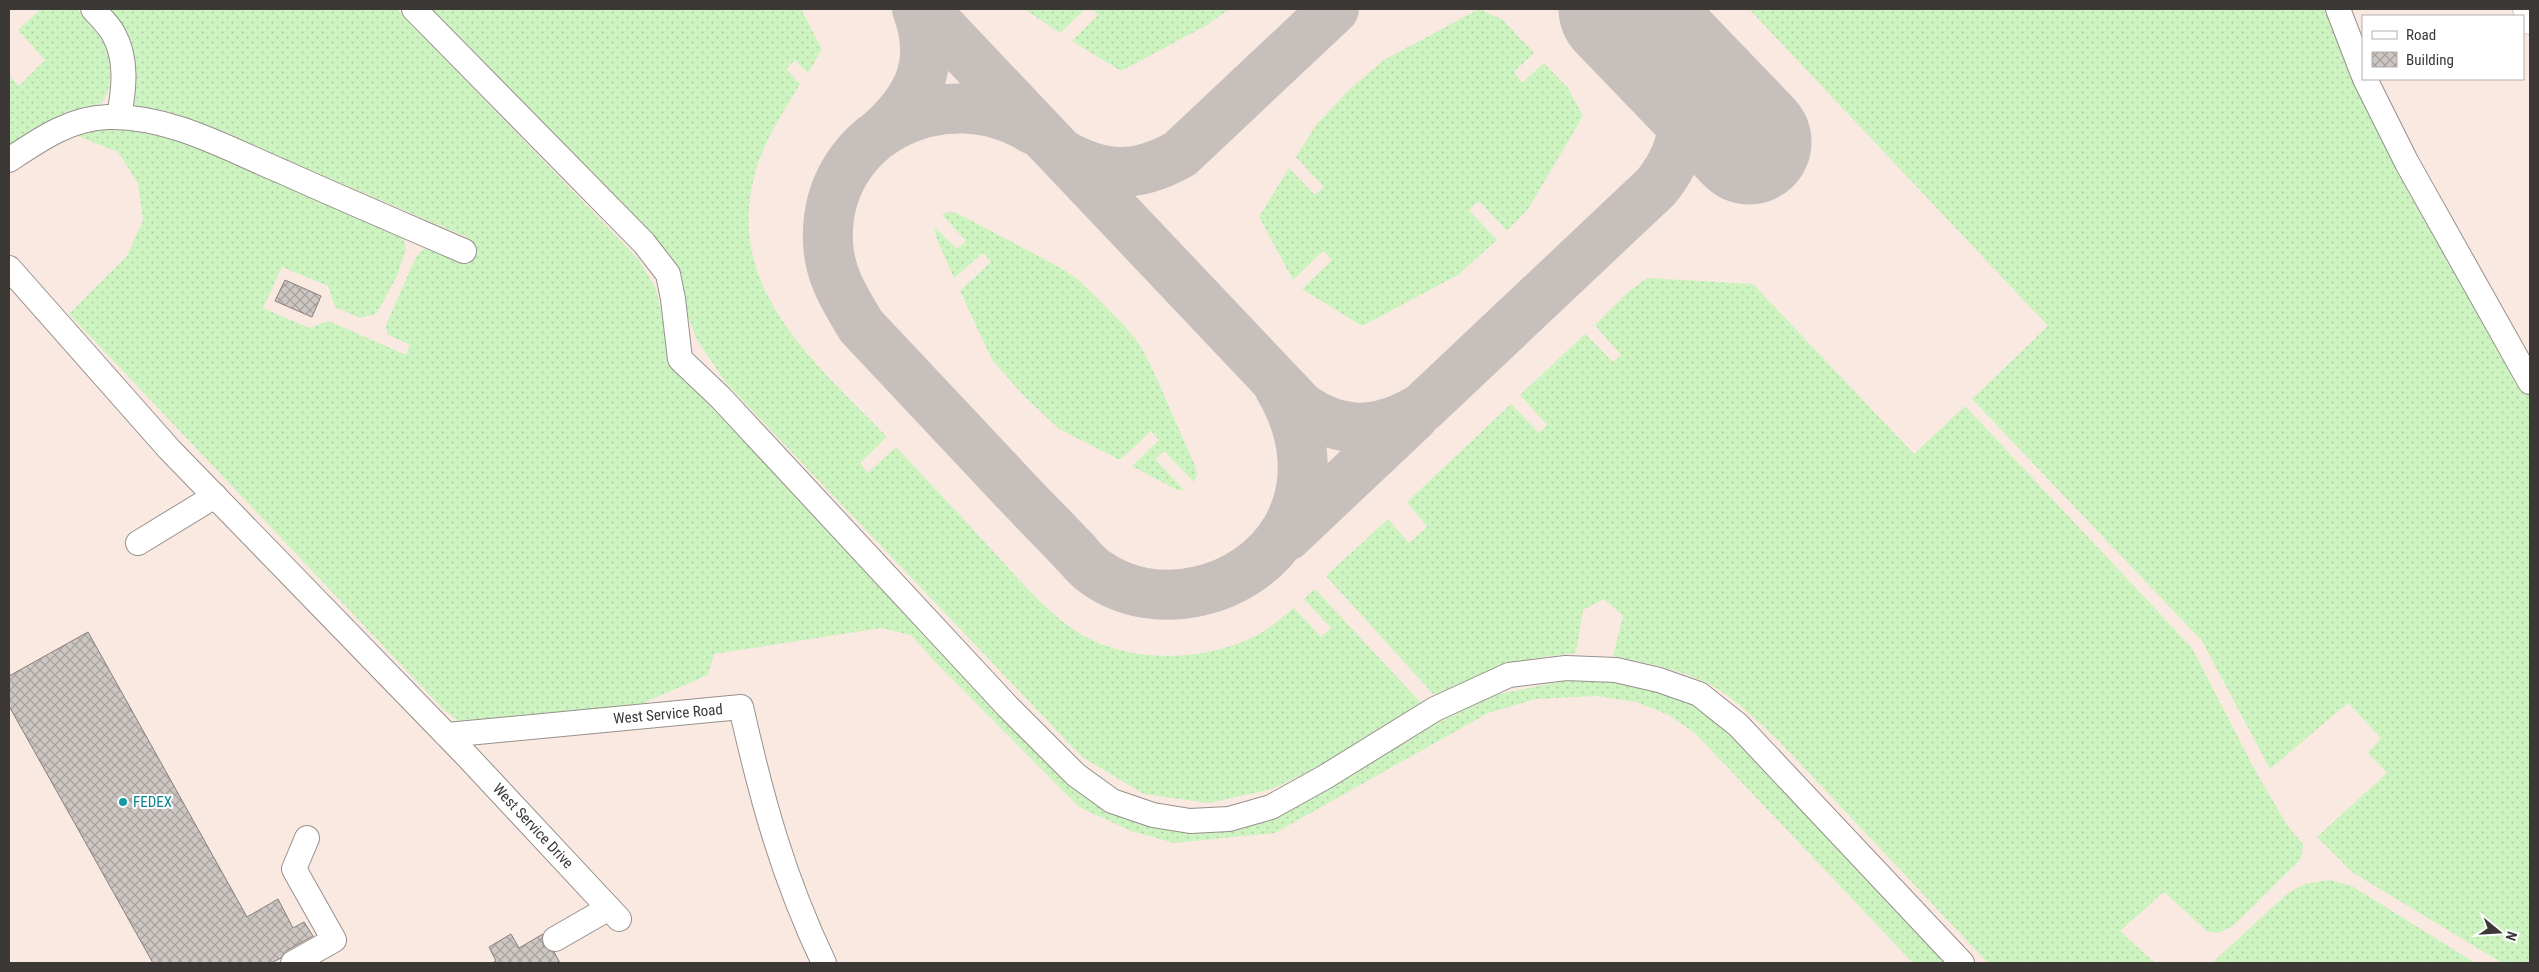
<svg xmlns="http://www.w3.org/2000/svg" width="2539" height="972" viewBox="0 0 2539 972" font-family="'Roboto Condensed',sans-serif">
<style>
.built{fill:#f9e9e1;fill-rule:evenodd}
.grass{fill:url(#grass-dots)}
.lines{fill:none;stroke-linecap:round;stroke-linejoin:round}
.taxiway{stroke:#c6bfbc;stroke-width:50}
.runway{stroke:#c6bfbc;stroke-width:125}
.building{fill:url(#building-cross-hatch);stroke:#867f7c}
.minor-casing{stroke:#97908c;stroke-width:26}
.major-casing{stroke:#97908c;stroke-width:29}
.minor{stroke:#fff;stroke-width:24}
.major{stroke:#fff;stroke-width:28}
.culture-dot{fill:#0f9aa8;stroke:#fff;stroke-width:2}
.labels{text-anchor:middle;stroke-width:4;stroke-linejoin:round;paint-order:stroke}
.street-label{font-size:15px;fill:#3b3836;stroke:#fff}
.culture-label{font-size:15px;fill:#0d838f;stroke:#fff;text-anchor:start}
</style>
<defs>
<pattern id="grass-dots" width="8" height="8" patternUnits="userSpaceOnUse" patternTransform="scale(1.25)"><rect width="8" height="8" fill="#cdf3c1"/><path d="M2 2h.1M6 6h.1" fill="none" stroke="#b1d1a6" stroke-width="1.8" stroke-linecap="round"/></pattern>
<pattern id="building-cross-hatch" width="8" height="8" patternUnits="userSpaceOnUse" patternTransform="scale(1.25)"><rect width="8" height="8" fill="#cdc6c2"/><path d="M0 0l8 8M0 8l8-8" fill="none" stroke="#a8a29e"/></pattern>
</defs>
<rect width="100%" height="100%" fill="#fef6f2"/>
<path class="built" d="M9 9H2530V963H9ZM2363 16H2523V79H2363Z"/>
<g class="grass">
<path d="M41 9H77C100 31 115 53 109 86 108 93 104 102 98 105 89 110 77 109 68 113 47 124 28 137 9 150V76L19 86 45 60 18 30Z"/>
<polygon points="101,9 397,9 639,260 656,289 670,351 1094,794 1234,825 1494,695 1573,679 1630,683 1689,700 1735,730 1957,963 1913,963 1696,734 1669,715 1636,702 1597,696 1536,699 1488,713 1275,833 1174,843 1131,831 1079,807 937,664 911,635 881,628 714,654 708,675 627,710 461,723 443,709 69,314 127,256 143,220 138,183 118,152 70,133 97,123 182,139 401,231 406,249 397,276 376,314 360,318 335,307 328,286 282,267 263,308 309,328 329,321 406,355 410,345 387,334 386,325 415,259 422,250 432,246 462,255 469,238 202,124 136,106 131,97"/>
<path d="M430 9H801L822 49 808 73 795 60 786 69 800 84C785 110 767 135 758 164 718 284 813 360 887 437L860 463 868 473 896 447C928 481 960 515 992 550 1016 576 1040 605 1070 627 1122 665 1206 664 1261 633 1273 626 1283 616 1294 608L1321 637 1331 628 1304 599 1315 589 1422 704 1342 756 1272 789 1209 803 1144 794 1082 757 726 383 697 340 676 285Z"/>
<polygon points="1024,9 1085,9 1060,33"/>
<polygon points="1093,9 1229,9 1207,25 1121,71 1072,41 1098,15"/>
<polygon points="1479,9 1503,20 1534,53 1514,72 1522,83 1544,63 1568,88 1583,116 1528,209 1507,231 1479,201 1469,210 1497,240 1458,275 1362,326 1302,289 1332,260 1323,251 1293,280 1259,217 1289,168 1315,195 1324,187 1296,157 1316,125 1349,90 1384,60"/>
<polygon points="1749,9 2330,9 2472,291 2530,397 2530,963 2502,963 2352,872 2317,837 2387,773 2368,753 2381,738 2348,703 2270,769 2202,641 1972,399 2048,326"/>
<polygon points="947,212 957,213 1061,268 1079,280 1121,322 1140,345 1152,368 1196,468 1197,475 1194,482 1164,451 1155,459 1184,490 1177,490 1132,466 1159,440 1151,431 1120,460 1059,429 1024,396 992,360 960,291 991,262 983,253 954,278 937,240 934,226 957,249 966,241 942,215"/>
<path d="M1647 278 1753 284 1914 454 1965 406 2192 648 2257 774 2287 825 2303 844 2301 859 2234 925 2219 933 2207 931 2164 892 2120 931 2155 963H1988L1777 739C1756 720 1735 698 1709 684 1680 669 1645 663 1613 656L1623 616 1604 599 1583 610 1576 653 1536 658 1501 667 1434 695 1326 576 1388 519 1409 543 1427 527 1407 502 1511 404 1539 433 1547 425 1520 395 1585 334 1613 362 1621 355 1595 325 1627 293Z"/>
<polygon points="2330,880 2352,886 2475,963 2212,963 2288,893 2305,884"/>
</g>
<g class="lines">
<g class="taxiway">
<path d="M924 9 1301 407C1342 436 1381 433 1423 407L1656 187C1698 135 1686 93 1652 42"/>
<path d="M1034 130C944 74 823 133 828 242 829 275 845 299 861 326 913 381 965 436 1016 491 1034 510 1053 529 1071 548 1079 556 1086 566 1095 572 1155 616 1249 593 1286 530 1313 483 1305 431 1279 387"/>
<path d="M883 131C921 96 936 60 917 9"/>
<path d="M1062 154C1105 178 1137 178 1180 154L1334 9"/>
<polyline points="1287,536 1414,416"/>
</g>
<polyline class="runway" points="1621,9 1749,142"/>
</g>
<g class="building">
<polygon points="285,280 321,296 312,317 275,301"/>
<polygon points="88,632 247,917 278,899 293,928 304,922 313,936 286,951 281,958 271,963 153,963 9,706 9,676"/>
<polygon points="511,934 519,948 543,934 543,946 554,952 560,963 492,963 496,961 489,947"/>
</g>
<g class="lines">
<defs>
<g id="minor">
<path d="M93 9C99 16 108 24 113 33 128 59 124 89 119 117"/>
<polyline points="414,9 644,243 668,274 673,299 680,359 721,398 1008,707 1076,775 1112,801 1153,815 1190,821 1229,819 1271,807 1325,777 1435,709 1509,675 1566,668 1616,670 1659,680 1699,694 1738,725 1962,963"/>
<polyline points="2338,9 2363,74"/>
<polyline points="2365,79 2407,163 2530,382"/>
<path d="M9 160C39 140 70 118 108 117 169 115 228 149 283 172 343 199 404 225 464 251"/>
<polyline points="9,268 169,449 466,755 619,919"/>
<polyline points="138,543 215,496"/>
<path d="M447 735 741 707C762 800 783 877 824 963"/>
<polyline points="555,939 609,908"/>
<polyline points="293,963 334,940 294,869 307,838"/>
</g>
<polyline id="major" points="2527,9 2530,20"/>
</defs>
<use href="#minor" class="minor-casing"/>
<use href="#major" class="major-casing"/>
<use href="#minor" class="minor"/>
<use href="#major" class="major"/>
</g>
<circle class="culture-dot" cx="123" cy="802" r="5"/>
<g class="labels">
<g class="street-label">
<text transform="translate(668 714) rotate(-5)" y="5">West Service Road</text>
<text transform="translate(533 826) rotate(47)" y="5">West Service Drive</text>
</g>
<g class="culture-label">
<text x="133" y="807">FEDEX</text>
</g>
</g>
<rect width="2539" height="972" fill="none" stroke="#3b3836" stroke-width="20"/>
<rect x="2362" y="15" width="162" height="65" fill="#ffffff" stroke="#b1afaf"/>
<rect x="2372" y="31" width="25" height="8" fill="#ffffff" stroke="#b1afaf"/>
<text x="2406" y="40" font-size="15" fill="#3b3836">Road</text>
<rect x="2372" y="52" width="25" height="15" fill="url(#building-cross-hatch)" stroke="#b1afaf"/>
<text x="2406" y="65" font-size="15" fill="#3b3836">Building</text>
<g transform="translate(2499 932) rotate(108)" stroke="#ffffff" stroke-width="4" paint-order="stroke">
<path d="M0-4L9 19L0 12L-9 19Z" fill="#3b3836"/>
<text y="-8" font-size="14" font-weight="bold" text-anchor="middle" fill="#3b3836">N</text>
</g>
</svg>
